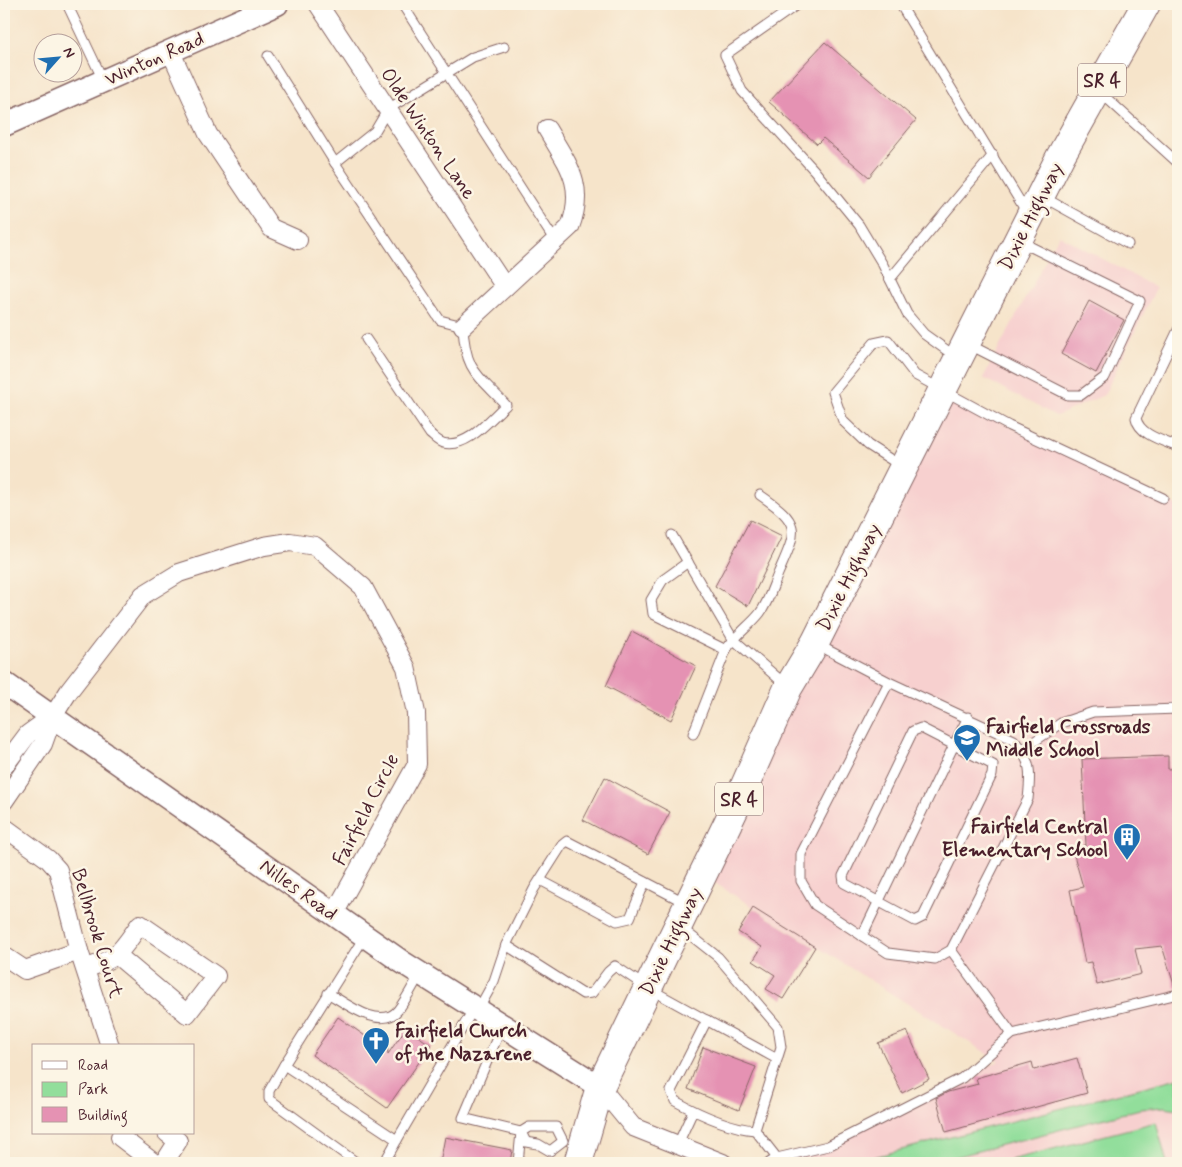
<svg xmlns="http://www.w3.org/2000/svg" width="1182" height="1167" viewBox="0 0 1182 1167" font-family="Mynerve,sans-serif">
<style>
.built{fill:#f7d0cf}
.green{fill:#92de9b;stroke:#6e7e63}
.building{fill:#e592b3}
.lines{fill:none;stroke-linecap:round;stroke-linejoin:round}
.service-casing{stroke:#866463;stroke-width:11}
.minor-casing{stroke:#866463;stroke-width:20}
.tertiary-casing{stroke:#866463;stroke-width:25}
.primary-casing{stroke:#866463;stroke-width:30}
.service{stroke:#fff;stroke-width:9}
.minor{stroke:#fff;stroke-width:18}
.tertiary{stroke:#fff;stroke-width:22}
.primary{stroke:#fff;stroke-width:28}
.labels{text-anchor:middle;stroke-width:5;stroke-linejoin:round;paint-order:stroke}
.shield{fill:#fcf5e5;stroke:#7f5f63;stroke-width:1}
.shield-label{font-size:19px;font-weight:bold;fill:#4a1f2b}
.street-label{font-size:20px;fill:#4a1f2b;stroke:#fcf5e5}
.poi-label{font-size:20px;font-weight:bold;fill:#4a1f2b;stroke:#fcf5e5;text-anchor:start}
</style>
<rect width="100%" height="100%" fill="#fcf5e5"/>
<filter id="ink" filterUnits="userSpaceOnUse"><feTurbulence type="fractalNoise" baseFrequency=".02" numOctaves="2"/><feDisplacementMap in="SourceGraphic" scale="10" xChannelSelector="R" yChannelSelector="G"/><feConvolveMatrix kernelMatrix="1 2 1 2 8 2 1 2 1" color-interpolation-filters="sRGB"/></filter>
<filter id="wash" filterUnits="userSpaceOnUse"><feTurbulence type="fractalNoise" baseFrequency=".0096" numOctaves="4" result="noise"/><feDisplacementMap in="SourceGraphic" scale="20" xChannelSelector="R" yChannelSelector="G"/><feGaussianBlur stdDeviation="1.12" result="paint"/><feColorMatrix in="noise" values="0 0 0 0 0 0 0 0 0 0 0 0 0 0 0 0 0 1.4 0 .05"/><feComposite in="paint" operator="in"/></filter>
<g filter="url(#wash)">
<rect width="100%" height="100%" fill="#f6e4ca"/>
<g class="built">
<polygon points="1059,235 1156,288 1104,395 1056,416 983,378"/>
<polygon points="942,390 1009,426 1178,506 1178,1163 769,1163 828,1146 999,1061 702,875"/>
</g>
<g class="green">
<polygon points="1178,1078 1178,1109 1164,1107 1140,1109 932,1163 851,1163"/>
<polygon points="1156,1122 1167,1163 999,1163"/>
</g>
<g id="blocks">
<g class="building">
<polygon points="825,42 916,120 869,177 823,138 817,144 769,102"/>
<polygon points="1089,301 1124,320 1096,373 1061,354"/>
<polygon points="750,520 782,536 748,606 715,586"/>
<polygon points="632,631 696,666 671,720 606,686"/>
<polygon points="1168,756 1168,769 1178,768 1178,988 1175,988 1162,946 1135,949 1141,974 1097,985 1091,962 1085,963 1070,890 1083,887 1072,848 1086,845 1082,759"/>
<polygon points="605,777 670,812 648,854 583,820"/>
<polygon points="753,908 815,947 783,999 766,989 775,975 753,961 762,947 738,932"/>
<polygon points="338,1017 368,1038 386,1033 388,1054 406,1028 431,1045 387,1108 312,1055"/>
<polygon points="907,1031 929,1079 902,1093 878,1043"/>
<polygon points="703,1047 756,1067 739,1110 688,1089"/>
<polygon points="1077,1058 1087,1093 946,1132 936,1098 948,1092 978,1084 976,1078 1032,1062 1034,1070"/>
<polygon points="445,1137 512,1150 510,1163 440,1163"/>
</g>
</g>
</g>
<g filter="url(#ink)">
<use href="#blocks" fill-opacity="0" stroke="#866463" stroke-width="1"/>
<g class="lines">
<defs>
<g id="service">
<polyline points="67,4 103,80"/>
<polyline points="402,4 555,241"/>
<polyline points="798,4 725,55 742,91 814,170 859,225 883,265 907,314 924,334 956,357"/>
<polyline points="900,4 1027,213"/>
<path d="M268 56 335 163 440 320 463 326C465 371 477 374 506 405 490 419 467 449 443 443 438 442 434 437 430 434L366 339"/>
<polyline points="1101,93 1178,163"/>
<polyline points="4,102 11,121"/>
<polyline points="335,163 375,131 388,109 473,57 504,47"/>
<polyline points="1043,197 1128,244"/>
<polyline points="890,279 993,155"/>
<path d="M1178 330 1136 418C1139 435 1164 441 1178 447"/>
<polyline points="968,344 1068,395 1081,395 1105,377 1140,301 1021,242"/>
<polyline points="901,466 868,445 843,421 833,392 874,343 888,340 915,375 1009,426 1163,498"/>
<polyline points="672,535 733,639 787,686"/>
<path d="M688 562 663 580 651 600 653 614 726 650C735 635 750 626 760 613 768 603 773 586 778 574 797 530 803 524 760 495"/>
<path d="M818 645 889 682 1014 740C1032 762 1031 772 1028 799L951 950 935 959 888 953 815 905 801 881V854L889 682"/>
<polyline points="693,734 726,650"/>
<polyline points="1022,750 1061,723 1093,712 1178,709"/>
<polyline points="540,880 617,921 630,918 645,882"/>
<path d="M680 927 718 957 778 1027 781 1047 755 1130C728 1128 699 1114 675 1101L671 1091 707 1020"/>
<polyline points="365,936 284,1065 397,1140 474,1008"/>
<polyline points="862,936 954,745 993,765 992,775 923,917 915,921 844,883 843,876 913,731 921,728 954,745 968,717"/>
<polyline points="506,945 534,889 562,845 567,841 686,903"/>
<path d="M328 993C345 1003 381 1031 398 1010 406 1000 413 986 420 974"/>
<polyline points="478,1010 494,981 506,945 583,994 592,993 608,972 615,966 648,988 777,1059"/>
<polyline points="502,1026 463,1118 521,1132 529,1127 556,1127 563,1141 550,1151 538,1144 526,1142 521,1132"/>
<polyline points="1012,1034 1178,994"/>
<polyline points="284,1065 269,1091 269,1099 357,1163"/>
<polyline points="755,1130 777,1158"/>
<polyline points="677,1146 693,1111"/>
<polyline points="384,1163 397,1140"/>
<polyline points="518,1163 521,1132"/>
<polyline points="769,1163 777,1158 828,1146 962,1078 1012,1034 951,950"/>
</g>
<g id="minor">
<polyline points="318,4 505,287"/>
<polyline points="170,50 208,134 271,228 298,240"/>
<path d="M463 326 570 227C586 185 568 165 547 129"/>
<polyline points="4,766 28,734 53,716"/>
<polyline points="4,801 43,744 53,716 69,691 143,595 179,573 264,546 290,542 315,546 363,587 406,667 416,713 417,764 334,914"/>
<polyline points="4,827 48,859 58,870 79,951 110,1046"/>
<polyline points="4,956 25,970 79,951"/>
<path d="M85 968C118 960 121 951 140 924L216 976 187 1014 118 956"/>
<polyline points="600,1087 633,1127 723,1163"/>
<polyline points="123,1133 120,1137 154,1163"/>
<polyline points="164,1163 178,1141 167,1133"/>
</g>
<g id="tertiary">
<polyline points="4,125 277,4"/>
<polyline points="4,683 402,962 600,1087"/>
</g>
<polyline id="primary" points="578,1163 600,1087 735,808 788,688 815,643 1060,157 1146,4"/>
</defs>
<use href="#service" class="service-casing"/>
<use href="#minor" class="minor-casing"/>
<use href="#tertiary" class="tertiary-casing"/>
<use href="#primary" class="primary-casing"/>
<use href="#service" class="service"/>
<use href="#minor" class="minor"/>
<use href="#tertiary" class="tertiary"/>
<use href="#primary" class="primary"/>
</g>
</g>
<defs>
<symbol id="school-pin" viewBox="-11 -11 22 30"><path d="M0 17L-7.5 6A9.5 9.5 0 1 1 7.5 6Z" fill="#1f6fb2" stroke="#fcf5e5"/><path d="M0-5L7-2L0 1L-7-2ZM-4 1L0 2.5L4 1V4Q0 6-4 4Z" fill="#fff"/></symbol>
<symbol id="building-pin" viewBox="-11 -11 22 30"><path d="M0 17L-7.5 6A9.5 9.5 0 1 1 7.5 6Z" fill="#1f6fb2" stroke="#fcf5e5"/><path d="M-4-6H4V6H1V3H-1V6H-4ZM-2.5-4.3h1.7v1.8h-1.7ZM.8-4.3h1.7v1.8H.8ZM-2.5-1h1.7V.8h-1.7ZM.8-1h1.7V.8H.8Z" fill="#fff"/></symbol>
<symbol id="church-pin" viewBox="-11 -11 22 30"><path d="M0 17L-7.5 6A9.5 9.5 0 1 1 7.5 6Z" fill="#1f6fb2" stroke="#fcf5e5"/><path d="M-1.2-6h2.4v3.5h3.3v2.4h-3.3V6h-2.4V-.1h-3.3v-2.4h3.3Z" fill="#fff"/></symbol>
</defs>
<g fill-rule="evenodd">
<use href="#school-pin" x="951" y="722" width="32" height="43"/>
<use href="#building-pin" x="1111" y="821" width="32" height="43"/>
<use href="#church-pin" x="360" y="1025" width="32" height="43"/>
</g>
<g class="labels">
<g class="shield">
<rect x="1078" y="63.5" width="48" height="33" rx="4"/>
<rect x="715" y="782.5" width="48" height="33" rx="4"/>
</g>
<g class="shield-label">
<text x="1102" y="87">SR 4</text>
<text x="739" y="806">SR 4</text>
</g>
<g class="street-label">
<text transform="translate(154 58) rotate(-24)" y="7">Winton Road</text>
<text transform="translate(429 133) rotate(56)" y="7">Olde Winton Lane</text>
<text transform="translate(1030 216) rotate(-63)" y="7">Dixie Highway</text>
<text transform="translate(848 577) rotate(-63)" y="7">Dixie Highway</text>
<text transform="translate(365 809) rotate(-63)" y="7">Fairfield Circle</text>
<text transform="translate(299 889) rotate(36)" y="7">Nilles Road</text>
<text transform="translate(98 933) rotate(73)" y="7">Bellbrook Court</text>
<text transform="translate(670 941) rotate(-64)" y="7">Dixie Highway</text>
</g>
<g class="poi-label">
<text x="986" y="733">Fairfield Crossroads<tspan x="986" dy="23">Middle School</tspan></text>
<text x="1108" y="833" text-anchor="end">Fairfield Central<tspan x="1108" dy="23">Elementary School</tspan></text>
<text x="395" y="1037">Fairfield Church<tspan x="395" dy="23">of the Nazarene</tspan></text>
</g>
</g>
<rect width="1182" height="1167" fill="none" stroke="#fcf5e5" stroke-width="20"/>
<rect x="32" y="1044" width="162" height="90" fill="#fcf5e5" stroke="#b59f9b"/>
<rect x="42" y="1061" width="25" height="8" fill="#ffffff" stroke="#b59f9b"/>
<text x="78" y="1070" font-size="15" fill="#4a1f2b">Road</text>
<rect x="42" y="1082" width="25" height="15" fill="#92de9b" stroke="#b59f9b"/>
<text x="78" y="1094" font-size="15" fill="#4a1f2b">Park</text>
<rect x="42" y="1107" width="25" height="15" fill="#e592b3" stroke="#b59f9b"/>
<text x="78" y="1120" font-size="15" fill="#4a1f2b">Building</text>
<g transform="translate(58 58) rotate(63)"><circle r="24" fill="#fcf5e5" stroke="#b59f9b"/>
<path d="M0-4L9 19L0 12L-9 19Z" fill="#1f6fb2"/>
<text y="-8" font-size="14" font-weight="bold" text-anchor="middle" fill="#4a1f2b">N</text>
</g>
</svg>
